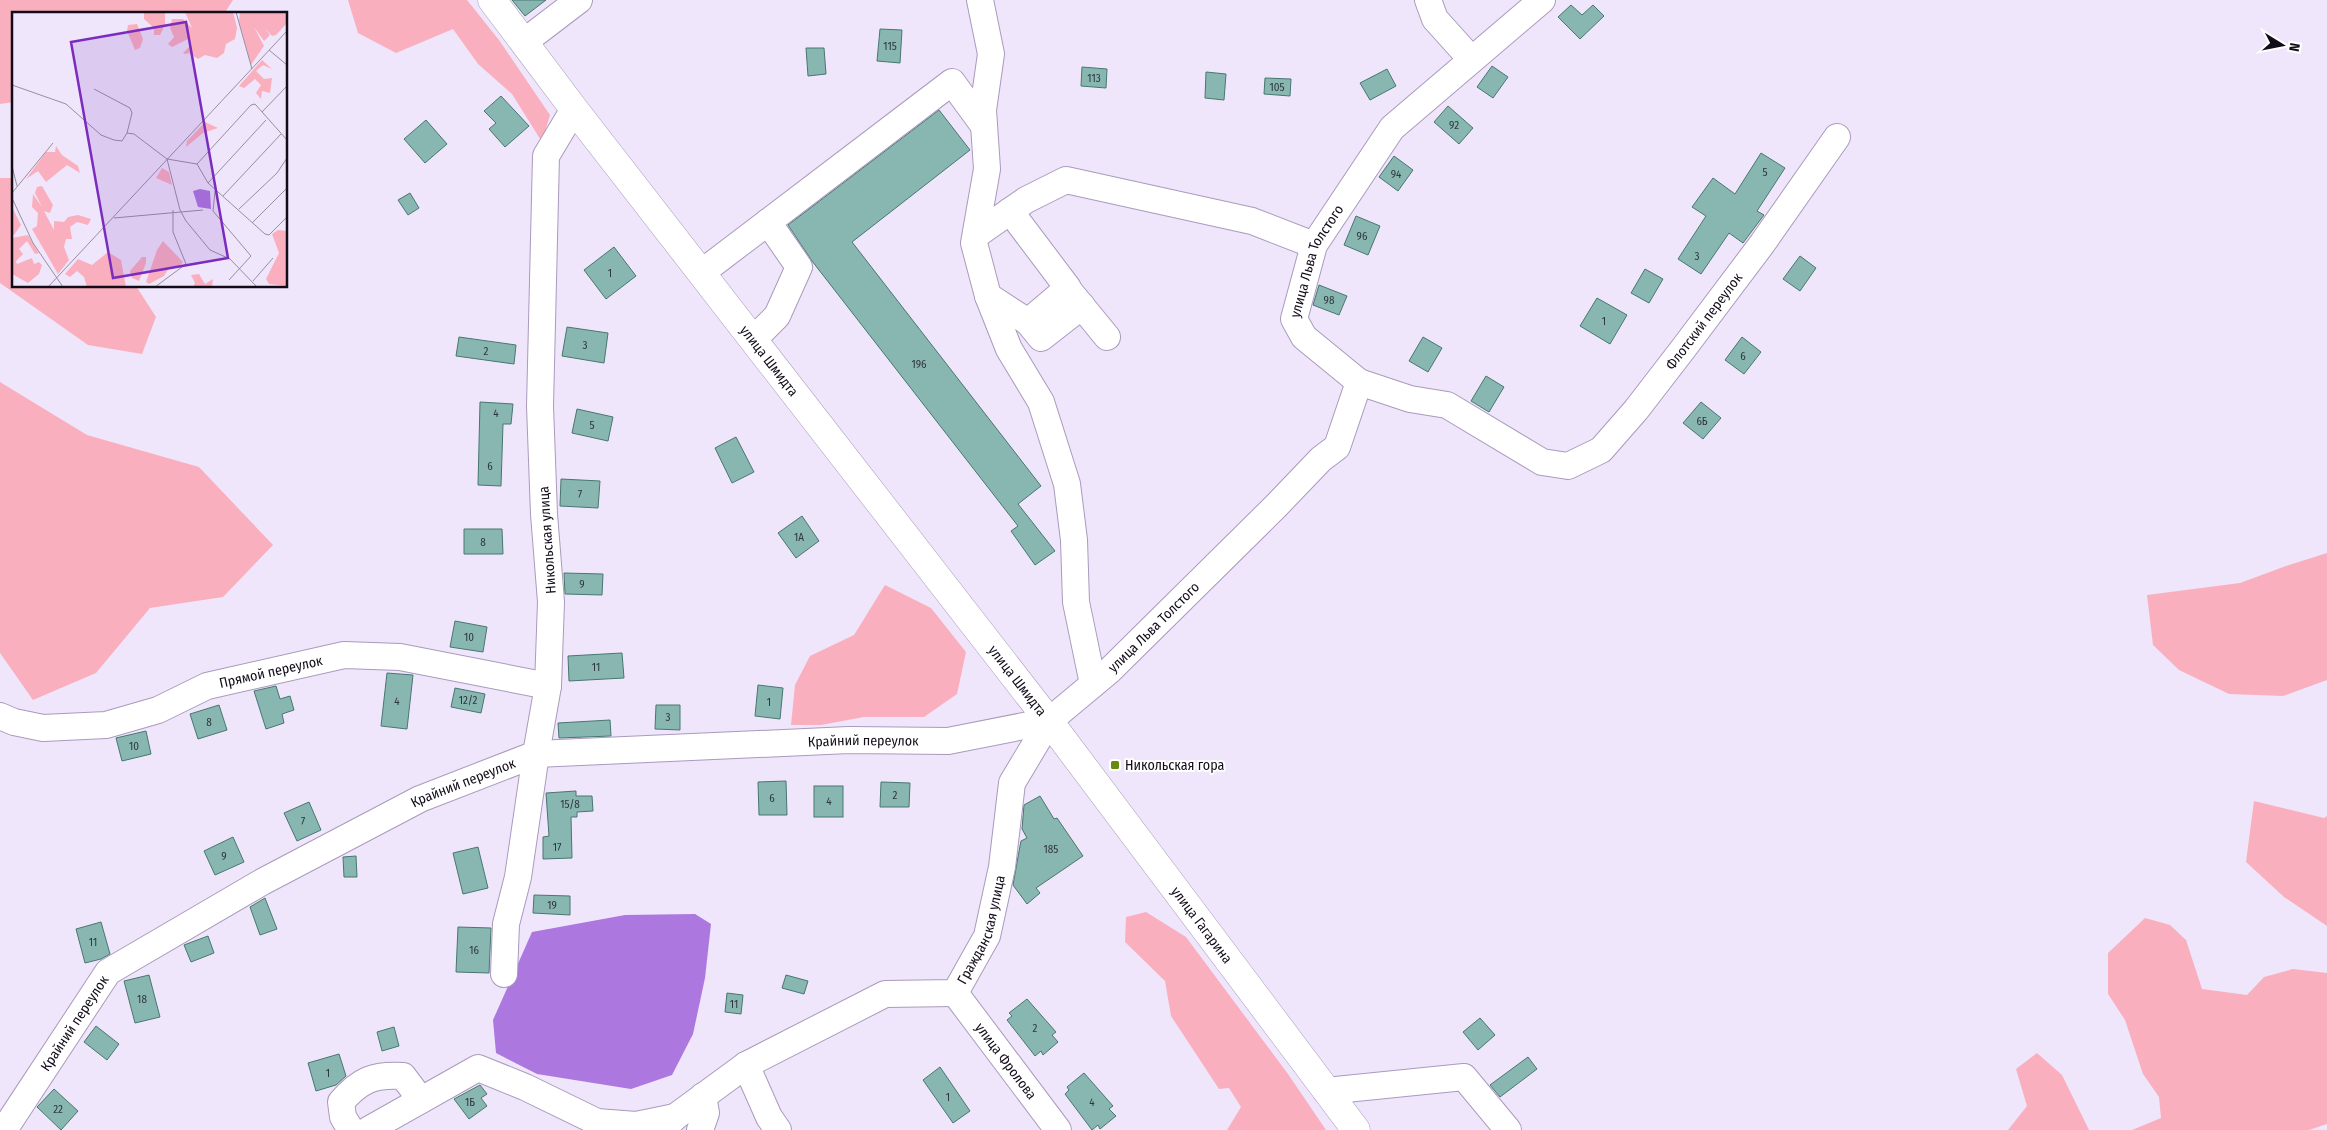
<svg xmlns="http://www.w3.org/2000/svg" width="2327" height="1130" viewBox="0 0 2327 1130" font-family="'Fira Sans Condensed',sans-serif">
<style>
.green{fill:#faafbe}
.water{fill:#ac77df}
.building{fill:#88b7b1;stroke:#487671}
.lines{fill:none;stroke-linecap:round;stroke-linejoin:round}
.minor-casing{stroke:#aa9abc;stroke-width:28}
.major-casing{stroke:#aa9abc;stroke-width:29}
.minor{stroke:#fff;stroke-width:26}
.major{stroke:#fff;stroke-width:28}
.poi-dot{fill:#678b12;stroke:#fff;stroke-width:2}
.labels{text-anchor:middle;stroke-width:4;stroke-linejoin:round;paint-order:stroke}
.number-label{font-size:11px;fill:#30373e}
.street-label{font-size:14px;fill:#120c18;stroke:#fff}
.poi-label{font-size:14px;fill:#120c18;stroke:#fff;text-anchor:start}
.inset-road{fill:none;stroke:#978fa0;stroke-width:1}
.view{fill:#7b2cbf;fill-opacity:0.15;stroke:#7b2cbf;stroke-width:2.5}
.inset-edge{fill:none;stroke:#120c18;stroke-width:2.5}
</style>
<rect width="100%" height="100%" fill="#efe6fb"/>
<g class="green">
<polygon points="0,0 233,0 224,14 14,14 14,102 0,104"/>
<polygon points="348,0 467,0 499,40 550,115 542,142 512,94 478,64 453,29 396,53 358,33"/>
<polygon points="0,178 14,178 14,286 136,286 156,317 142,354 88,345 0,283"/>
<polygon points="0,382 87,435 199,467 273,545 223,597 150,608 96,673 33,700 0,653"/>
<polygon points="2327,553 2327,680 2283,696 2229,694 2179,670 2153,645 2147,595 2240,583 2286,566"/>
<polygon points="885,585 931,608 966,652 957,694 924,717 864,717 821,725 791,725 795,685 810,656 854,635"/>
<polygon points="2254,801 2324,818 2327,816 2327,926 2284,897 2246,862"/>
<polygon points="1146,912 1186,937 1288,1074 1326,1130 1227,1130 1241,1107 1229,1088 1219,1089 1171,1016 1165,981 1125,942 1126,917"/>
<polygon points="2145,918 2170,925 2186,940 2202,989 2247,995 2264,977 2293,969 2327,973 2327,1124 2309,1130 2132,1130 2161,1118 2159,1097 2143,1074 2125,1020 2108,994 2108,953"/>
<polygon points="2037,1053 2062,1075 2089,1130 2008,1130 2027,1106 2016,1069"/>
</g>
<polygon class="water" points="695,914 711,924 705,978 693,1034 672,1075 631,1089 537,1074 496,1053 493,1020 532,932 625,915"/>
<g class="building">
<polygon points="512,0 546,0 525,16"/>
<polygon points="1571,5 1582,15 1593,5 1604,16 1580,39 1558,17"/>
<polygon points="880,29 902,30 900,63 877,61"/>
<polygon points="806,48 824,48 826,74 808,76"/>
<polygon points="1492,66 1508,77 1493,98 1477,87"/>
<polygon points="1082,67 1107,69 1106,88 1081,86"/>
<polygon points="1387,69 1396,86 1370,100 1360,83"/>
<polygon points="1206,72 1226,74 1224,100 1205,98"/>
<polygon points="1265,78 1291,79 1290,96 1264,94"/>
<polygon points="501,96 529,126 505,147 489,129 496,123 484,111"/>
<polygon points="1448,106 1473,128 1459,144 1434,122"/>
<polygon points="939,110 970,150 852,242 1041,486 1018,504 1055,551 1035,565 1011,531 1018,526 812,261 788,225"/>
<polygon points="426,120 447,144 425,163 404,139"/>
<polygon points="1761,153 1785,168 1757,211 1764,215 1743,243 1729,233 1701,274 1678,259 1706,216 1692,207 1713,178 1735,194"/>
<polygon points="1394,156 1413,170 1398,191 1379,177"/>
<polygon points="410,193 419,208 408,215 398,200"/>
<polygon points="1356,216 1380,226 1368,255 1344,245"/>
<polygon points="614,247 636,276 606,299 584,270"/>
<polygon points="1800,256 1816,268 1800,291 1783,279"/>
<polygon points="1645,269 1663,279 1649,303 1631,293"/>
<polygon points="1319,285 1347,296 1339,315 1313,305"/>
<polygon points="1597,298 1627,315 1610,344 1580,326"/>
<polygon points="567,327 608,333 604,363 562,356"/>
<polygon points="459,337 516,345 514,364 456,356"/>
<polygon points="1423,337 1442,348 1428,372 1409,361"/>
<polygon points="1742,337 1761,352 1744,374 1725,360"/>
<polygon points="1486,376 1504,387 1489,412 1471,401"/>
<polygon points="480,402 513,404 511,424 503,424 501,486 478,485"/>
<polygon points="1701,402 1721,418 1703,439 1683,423"/>
<polygon points="577,409 613,417 608,441 572,433"/>
<polygon points="736,437 754,472 732,483 715,448"/>
<polygon points="561,479 600,481 598,508 560,506"/>
<polygon points="802,516 819,541 796,558 778,533"/>
<polygon points="464,529 502,529 503,554 464,554"/>
<polygon points="564,573 603,574 602,595 565,594"/>
<polygon points="455,621 487,627 483,652 450,647"/>
<polygon points="622,653 624,678 569,681 568,656"/>
<polygon points="387,673 413,675 407,729 381,726"/>
<polygon points="758,685 783,688 780,719 755,716"/>
<polygon points="276,686 280,699 290,696 294,710 282,714 284,723 266,729 254,691"/>
<polygon points="455,688 485,694 481,713 451,707"/>
<polygon points="219,705 227,730 198,739 190,714"/>
<polygon points="656,705 680,705 680,730 655,729"/>
<polygon points="610,720 611,736 559,738 558,723"/>
<polygon points="146,731 151,754 122,761 116,738"/>
<polygon points="786,781 787,815 759,815 758,782"/>
<polygon points="881,782 910,783 909,807 880,807"/>
<rect x="814" y="786" width="29" height="31"/>
<polygon points="576,791 576,796 592,796 593,811 577,812 577,817 571,817 572,858 543,859 543,837 549,836 546,793"/>
<polygon points="1040,796 1054,819 1057,818 1083,856 1036,888 1040,893 1027,904 1013,885 1020,846 1021,841 1027,838 1022,829 1024,805"/>
<polygon points="309,802 321,830 297,841 284,813"/>
<polygon points="233,837 244,862 215,875 204,851"/>
<polygon points="478,847 488,888 463,894 453,853"/>
<polygon points="356,856 357,877 344,877 343,857"/>
<polygon points="534,895 570,896 570,915 533,913"/>
<polygon points="265,898 277,929 260,935 250,907"/>
<polygon points="101,922 110,954 101,959 85,963 76,929"/>
<polygon points="458,927 491,928 489,973 456,972"/>
<polygon points="208,936 214,953 191,962 184,945"/>
<polygon points="149,975 160,1017 135,1023 124,981"/>
<polygon points="786,975 808,981 804,994 782,988"/>
<polygon points="727,993 743,995 741,1014 725,1012"/>
<polygon points="1027,999 1056,1032 1052,1035 1058,1042 1043,1055 1041,1051 1035,1056 1007,1020 1012,1016 1009,1013"/>
<polygon points="1480,1018 1495,1035 1478,1050 1463,1032"/>
<polygon points="96,1026 119,1044 107,1060 84,1042"/>
<polygon points="394,1027 399,1046 382,1051 377,1032"/>
<polygon points="339,1054 346,1076 336,1085 316,1091 308,1063"/>
<polygon points="1528,1057 1537,1069 1500,1097 1490,1085"/>
<polygon points="940,1067 970,1111 953,1123 923,1080"/>
<polygon points="1084,1073 1113,1106 1109,1109 1116,1116 1100,1129 1098,1125 1092,1130 1065,1094 1069,1090 1067,1087"/>
<polygon points="480,1085 487,1094 481,1098 487,1106 469,1119 454,1099"/>
<polygon points="54,1089 78,1111 61,1130 37,1107"/>
</g>
<g class="lines">
<defs>
<g id="minor">
<polyline points="980,0 991,54 983,110 987,169 974,243 988,296 1009,349 1041,402 1067,484 1074,540 1076,602 1093,684"/>
<polyline points="1428,0 1435,19 1471,59"/>
<polyline points="524,42 579,0"/>
<polyline points="976,235 1026,200 1066,180 1252,221 1314,245"/>
<polyline points="701,273 952,82 984,126"/>
<polyline points="1071,293 1107,337"/>
<polyline points="988,296 1028,322 1068,288 1010,211"/>
<polyline points="1028,322 1041,338 1082,306"/>
<polyline points="753,340 777,316 799,267 768,222"/>
<path id="s1" d="M1359 382 1410 399 1447 405 1542 462 1568 466 1601 450 1636 410 1683 349 1762 244 1837 137"/>
<path id="s2" d="M0 716 14 722 43 728 106 725 158 710 207 686 344 655 400 657 548 686"/>
<polyline points="504,974 506,924 518,877 536,754 548,686 551,602 544,514 540,406 546,156 574,109"/>
<path id="s3" d="M955 993 1058 1130"/>
<polyline points="746,1065 769,1117 778,1130"/>
<polyline points="1326,1091 1464,1077 1508,1130"/>
<path id="s4" d="M4 1130 108 972 262 882 420 799 536 754 849 740 948 741 1049 721"/>
<path d="M351 1130 343 1117 341 1102C360 1080 374 1074 403 1076L421 1100"/>
<polyline points="368,1130 478,1068 525,1087 597,1122 636,1125 675,1117"/>
<path id="s5" d="M662 1130 675 1117 746 1065 885 994 955 993 987 936 1002 867 1012 783 1049 721 1109 671 1276 506 1321 459 1337 447 1359 382 1304 337 1294 319 1314 245 1392 128 1542 0"/>
<polyline points="700,1130 706,1113 703,1096"/>
</g>
<g id="major">
<path id="s6" d="M492 0 574 109 1049 721 1356 1130"/>
</g>
</defs>
<use href="#minor" class="minor-casing"/>
<use href="#major" class="major-casing"/>
<use href="#minor" class="minor"/>
<use href="#major" class="major"/>
</g>
<rect class="poi-dot" x="1110" y="760" width="10" height="10" rx="2.5"/>
<g class="labels">
<g class="number-label">
<text x="890" y="50">115</text>
<text x="1094" y="82">113</text>
<text x="1277" y="91">105</text>
<text x="1454" y="129">92</text>
<text x="1765" y="176">5</text>
<text x="1396" y="178">94</text>
<text x="1362" y="240">96</text>
<text x="1697" y="260">3</text>
<text x="610" y="277">1</text>
<text x="1329" y="304">98</text>
<text x="1604" y="325">1</text>
<text x="585" y="349">3</text>
<text x="486" y="355">2</text>
<text x="1743" y="360">6</text>
<text x="919" y="368">196</text>
<text x="496" y="417">4</text>
<text x="1702" y="425">6Б</text>
<text x="592" y="429">5</text>
<text x="490" y="470">6</text>
<text x="580" y="498">7</text>
<text x="799" y="541">1А</text>
<text x="483" y="546">8</text>
<text x="582" y="588">9</text>
<text x="469" y="641">10</text>
<text x="596" y="671">11</text>
<text x="468" y="704">12/2</text>
<text x="397" y="705">4</text>
<text x="769" y="706">1</text>
<text x="668" y="721">3</text>
<text x="209" y="726">8</text>
<text x="134" y="750">10</text>
<text x="895" y="799">2</text>
<text x="772" y="802">6</text>
<text x="829" y="805">4</text>
<text x="570" y="808">15/8</text>
<text x="303" y="825">7</text>
<text x="557" y="851">17</text>
<text x="1051" y="853">185</text>
<text x="224" y="860">9</text>
<text x="552" y="909">19</text>
<text x="93" y="946">11</text>
<text x="474" y="954">16</text>
<text x="142" y="1003">18</text>
<text x="734" y="1008">11</text>
<text x="1035" y="1032">2</text>
<text x="328" y="1077">1</text>
<text x="948" y="1101">1</text>
<text x="470" y="1106">1Б</text>
<text x="1092" y="1106">4</text>
<text x="58" y="1113">22</text>
</g>
<g class="street-label">
<text dy="5" stroke="none"><textPath href="#s5" startOffset="1246">улица Льва Толстого</textPath></text>
<text dy="5" stroke="none"><textPath href="#s1" startOffset="430">Флотский переулок</textPath></text>
<text dy="5" stroke="none"><textPath href="#s6" startOffset="455">улица Шмидта</textPath></text>
<text transform="translate(547 540) rotate(-94)" y="5">Никольская улица</text>
<text dy="5" stroke="none"><textPath href="#s5" startOffset="766">улица Льва Толстого</textPath></text>
<text dy="5" stroke="none"><textPath href="#s2" startOffset="282">Прямой переулок</textPath></text>
<text dy="5" stroke="none"><textPath href="#s6" startOffset="860">улица Шмидта</textPath></text>
<text dy="5" stroke="none"><textPath href="#s4" startOffset="998">Крайний переулок</textPath></text>
<text dy="5" stroke="none"><textPath href="#s4" startOffset="592">Крайний переулок</textPath></text>
<text dy="5" stroke="none"><textPath href="#s6" startOffset="1166">улица Гагарина</textPath></text>
<text dy="5" stroke="none"><textPath href="#s5" startOffset="402">Гражданская улица</textPath></text>
<text dy="5" stroke="none"><textPath href="#s4" startOffset="128">Крайний переулок</textPath></text>
<text dy="5" stroke="none"><textPath href="#s3" startOffset="85">улица Фролова</textPath></text>
</g>
<g class="poi-label">
<text x="1125" y="770">Никольская гора</text>
</g>
</g>
<g transform="translate(12 12)">
<rect width="275" height="275" fill="#efe6fb"/>
<path d="M132 0H153V13L148 23H142V16L132 7ZM173 0H221L225 16 223 27 214 32 212 41 205 46 193 43 186 47 177 41 173 42 171 41 178 34 176 27 160 35 156 32 162 25 158 16 160 7H171L180 16ZM228 0H275V11L264 23 260 24 253 16 258 23 252 29 242 15 252 34 239 53 227 9ZM125 12 131 27 128 36 123 38 115 19 116 13ZM250 48 260 57 251 53 244 59 252 67 260 66 258 81 250 79 249 87 244 81 249 73 243 67 232 76 227 74ZM193 110 206 116 191 121 174 135 175 129ZM44 134 50 143 66 154 68 161 55 153 34 170 26 159 14 167 34 140H43ZM150 156 157 160 160 173 144 166ZM30 174 41 193 38 201 32 199 42 218V209L52 210 56 205 66 203 79 207 76 213 65 210 58 215 60 227H54L52 235 57 248 46 262 20 217 25 214 26 201 20 195 21 182 30 195 23 181 25 175ZM0 195 9 213 2 223 0 221ZM266 218 275 219V274L257 272 254 267 267 241 260 222ZM16 223 27 241 23 242 15 229 7 237 11 242 4 249 5 252 20 246 22 252 27 250 30 253 27 262 16 271 0 262V226ZM151 229 171 250 167 255 157 256 152 264 137 272 134 270 145 238ZM96 240 109 248 114 275H75L72 265 65 259 58 265 53 262 66 247 80 253ZM130 245H134V251L127 269 120 266 118 259ZM187 262 193 272 201 267 200 275H181L183 271 179 263Z" fill="#faafbe"/>
<path d="M188 177 198 179 199 197 186 195 181 179Z" fill="#ac77df"/>
<path class="inset-road" d="M224 0 240 57M257 38 275 53M0 73 54 92 89 123 102 128 110 129 115 121 122 122 155 147 185 152 196 171 253 222 257 223 275 205M82 77 118 96 120 101 115 121M250 100 275 74M155 147 168 198 174 209 198 238 218 247 245 275M185 152 239 93 243 92 275 128M0 154 5 174M196 171 254 108M203 179 201 199 239 244 217 268M0 181 41 131M211 184 269 122M0 186 21 231 51 275M227 197 265 161 275 146M102 206 191 198M240 211 275 176M241 269 261 246M36 275 275 19M143 275 174 252 161 220V198"/>
<path class="view" d="M174 10 216 246 101 266 59 30Z"/>
<rect width="275" height="275" class="inset-edge"/>
</g>
<g transform="translate(2282 45) rotate(100)" stroke="#ffffff" stroke-width="4" paint-order="stroke">
<path d="M0-4L9 19L0 12L-9 19Z" fill="#120c18"/>
<text y="-8" font-size="14" font-weight="bold" text-anchor="middle" fill="#120c18">N</text>
</g>
</svg>
